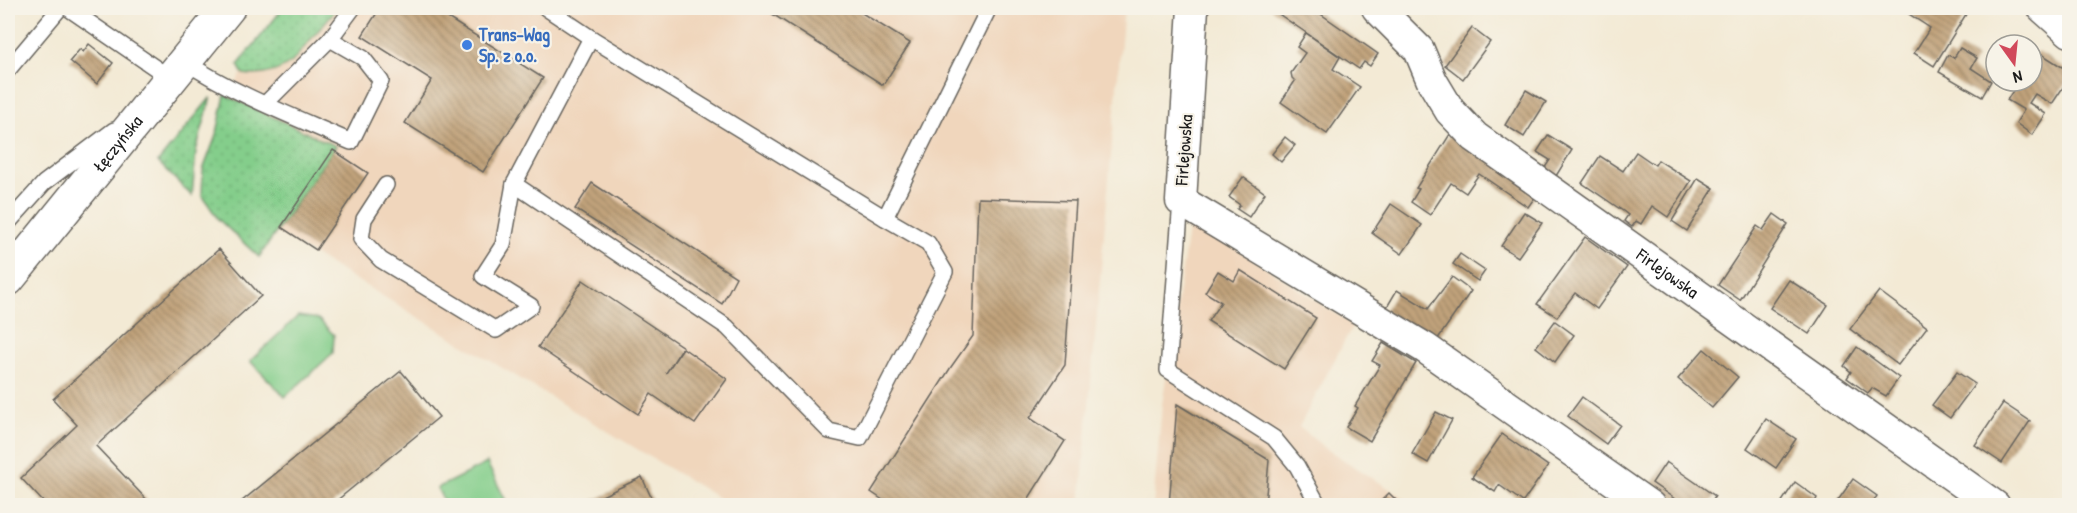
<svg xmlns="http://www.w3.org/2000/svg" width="2077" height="513" viewBox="0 0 2077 513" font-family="'Patrick Hand',sans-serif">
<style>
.built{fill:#f0d6bc}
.grass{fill:url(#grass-dots);stroke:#507554;stroke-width:1.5}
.park{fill:#84ce8b;stroke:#507554;stroke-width:1.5}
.building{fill:url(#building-back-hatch)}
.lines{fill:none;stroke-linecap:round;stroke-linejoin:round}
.service-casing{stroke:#67645d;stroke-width:18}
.minor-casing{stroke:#67645d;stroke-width:33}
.tertiary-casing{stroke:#67645d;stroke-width:36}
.service{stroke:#fff;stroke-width:15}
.minor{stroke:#fff;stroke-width:30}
.tertiary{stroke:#fff;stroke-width:33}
.shop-dot{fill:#3f7fe0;stroke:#f7f3e8;stroke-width:2}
.labels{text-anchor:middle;stroke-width:4.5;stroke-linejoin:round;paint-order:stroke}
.shop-label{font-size:18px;font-weight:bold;fill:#366cbe;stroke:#f7f3e8;text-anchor:start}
.street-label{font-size:18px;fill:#1c1c1c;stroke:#f7f3e8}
</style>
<defs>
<pattern id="grass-dots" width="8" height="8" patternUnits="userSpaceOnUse" patternTransform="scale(1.5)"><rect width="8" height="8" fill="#84ce8b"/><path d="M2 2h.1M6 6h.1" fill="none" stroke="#71b077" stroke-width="1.8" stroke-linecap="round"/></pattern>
<pattern id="building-back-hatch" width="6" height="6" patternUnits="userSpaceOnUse" patternTransform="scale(1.5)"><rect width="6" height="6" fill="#c1a37b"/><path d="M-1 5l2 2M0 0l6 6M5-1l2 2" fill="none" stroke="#9c8464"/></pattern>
</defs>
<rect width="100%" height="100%" fill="#f7f3e8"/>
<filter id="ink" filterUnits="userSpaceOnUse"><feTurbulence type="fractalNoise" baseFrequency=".0167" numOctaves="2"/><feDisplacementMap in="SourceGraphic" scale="12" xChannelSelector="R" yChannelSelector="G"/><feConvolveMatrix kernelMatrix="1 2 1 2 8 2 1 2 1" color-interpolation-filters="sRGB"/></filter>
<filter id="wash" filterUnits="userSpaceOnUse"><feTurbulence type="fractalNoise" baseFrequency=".008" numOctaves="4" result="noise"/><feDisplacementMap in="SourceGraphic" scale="24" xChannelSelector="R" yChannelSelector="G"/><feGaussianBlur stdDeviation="1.35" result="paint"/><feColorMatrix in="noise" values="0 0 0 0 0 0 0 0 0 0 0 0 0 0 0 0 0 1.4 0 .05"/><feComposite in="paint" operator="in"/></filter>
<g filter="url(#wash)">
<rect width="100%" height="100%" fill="#f3ead5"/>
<g class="built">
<polygon points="292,8 1124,8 1080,505 730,505 263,224 228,97 243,71"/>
<polygon points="1190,217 1353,325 1299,427 1325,448 1415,505 1153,506 1162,405"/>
</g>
<g class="grass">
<path d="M283 8H337L292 62C277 73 261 77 243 74L238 65Z"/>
<polygon points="225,95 336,146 259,257 218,219 202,195 203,170 217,133"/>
<polygon points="211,97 196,151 192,196 158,162"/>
</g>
<g class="park">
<polygon points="298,316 318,319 334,335 333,353 285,397 250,361"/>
<polygon points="487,463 508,505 446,505 437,488"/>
</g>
<g id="blocks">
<g class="building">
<polygon points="380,8 432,8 543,78 483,172 405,123 432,80 362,36"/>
<polygon points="763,8 854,8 910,43 883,85"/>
<polygon points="1270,8 1312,8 1378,54 1370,66 1364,62 1359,69"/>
<polygon points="1913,8 1963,8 1968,11 1934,66 1914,53 1930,28 1909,14"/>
<polygon points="1472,28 1490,42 1463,79 1445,65"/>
<polygon points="1306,33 1340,57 1333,69 1360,87 1327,134 1281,102 1295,81 1292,78 1291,73 1305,53 1297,47"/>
<polygon points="89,44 113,63 97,84 70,61 80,49 83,52"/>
<polygon points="1960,48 1977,58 1971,68 1991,81 1982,97 1939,72 1948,55 1954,58"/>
<polygon points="2037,51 2070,72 2070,77 2052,104 2035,94 2029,103 2046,114 2032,135 2016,123 2024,110 2007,100 2019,81 2032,81 2032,60"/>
<polygon points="1526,90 1546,102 1524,137 1505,125"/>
<polygon points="1452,131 1540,190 1528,207 1479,174 1466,193 1451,183 1430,215 1411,202 1419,189 1416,188"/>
<polygon points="1548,135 1572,150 1556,176 1544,169 1550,160 1537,152"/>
<polygon points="1285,137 1295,145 1281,162 1272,154"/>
<polygon points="333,150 368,173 316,250 281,227"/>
<polygon points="1636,152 1655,165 1658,160 1691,181 1668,217 1652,206 1641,224 1636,221 1632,227 1624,221 1628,215 1623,211 1582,183 1600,156 1623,171"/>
<polygon points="1243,177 1265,193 1249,217 1237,209 1240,205 1229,197"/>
<polygon points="1698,178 1714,188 1687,231 1672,221"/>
<polygon points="592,183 736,277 722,304 575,209"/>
<polygon points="978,198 1076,201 1065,365 1030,418 1065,441 1024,506 892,506 871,492 951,367 973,336"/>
<polygon points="1391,204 1422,225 1402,254 1372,233"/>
<polygon points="1524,212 1542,223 1518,257 1501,246"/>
<polygon points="1774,214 1788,224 1740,300 1718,285 1757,226 1763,230"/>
<polygon points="1585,237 1627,267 1597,309 1575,293 1557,317 1537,304"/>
<polygon points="219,249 261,296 96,446 147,500 141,506 47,506 21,478 77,425 53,399"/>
<polygon points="1460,254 1485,271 1478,281 1453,264"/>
<polygon points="1240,270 1316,318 1284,369 1208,321 1221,302 1205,292 1218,271 1234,281"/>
<polygon points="1452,277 1471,291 1435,343 1384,312 1397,290 1428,309"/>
<polygon points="583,280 683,347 666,373 683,348 727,379 695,424 651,394 638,414 538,347"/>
<polygon points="1789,280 1828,305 1809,334 1770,308"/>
<polygon points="1879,291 1927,327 1898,365 1850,329"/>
<polygon points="1555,321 1574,335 1555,362 1536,347"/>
<polygon points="1383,343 1416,363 1370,441 1346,427 1358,408 1355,406 1380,365 1372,361"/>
<polygon points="1857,347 1899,378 1886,396 1872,388 1868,393 1847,378 1851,372 1844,366"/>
<polygon points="1704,349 1738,377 1712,408 1678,379"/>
<polygon points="401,371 439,417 330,506 236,506"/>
<polygon points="1957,372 1975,384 1950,418 1932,405"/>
<polygon points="1582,397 1620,425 1606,444 1568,416"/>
<polygon points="2003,403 2030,421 2002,463 1975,445"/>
<polygon points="1177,404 1269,460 1265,506 1169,506"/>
<polygon points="1436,412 1452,420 1428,463 1412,454"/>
<polygon points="1766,419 1796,439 1776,468 1747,448"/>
<polygon points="1502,434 1548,466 1523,502 1499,485 1495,492 1472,477"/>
<polygon points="1666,462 1715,496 1709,506 1685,506 1652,483"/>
<polygon points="642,477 655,506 581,506"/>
<polygon points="1853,479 1877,496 1871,506 1834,506"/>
<polygon points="1795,482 1817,498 1813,506 1779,506"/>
<polygon points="1389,493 1402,506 1376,506"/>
</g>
</g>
</g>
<g filter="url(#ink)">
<use href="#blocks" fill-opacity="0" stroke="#67645d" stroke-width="1.5"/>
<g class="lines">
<defs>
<g id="service">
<polyline points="68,8 170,78"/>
<polyline points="546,8 591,38 885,218 989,8"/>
<polyline points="591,38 514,184 727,327 829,431 860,438 945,272 928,243 885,218"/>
<polyline points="330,39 353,8"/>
<path d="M184 61C236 95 295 117 351 142L381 81 363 58 330 39 265 104"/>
<polyline points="8,70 60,8"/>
<polyline points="386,185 364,219 361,239 381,260 496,330 531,306 483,276 503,245 514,184"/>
<polyline points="1181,201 1168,370 1274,438 1297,466 1319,506"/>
<polyline points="8,223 44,183 114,130"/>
</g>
<g id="minor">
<polyline points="1193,8 1181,201 1425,348 1650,506"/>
<path id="s1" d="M1377 8 1419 50 1432 81 1450 111 1475 137 1995 506"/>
<polyline points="2043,8 2070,32"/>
</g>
<g id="tertiary">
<path id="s2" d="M8 279 228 8"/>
</g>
</defs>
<use href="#service" class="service-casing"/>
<use href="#minor" class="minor-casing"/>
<use href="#tertiary" class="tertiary-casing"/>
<use href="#service" class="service"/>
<use href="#minor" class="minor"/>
<use href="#tertiary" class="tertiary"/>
</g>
</g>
<circle class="shop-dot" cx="467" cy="45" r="6"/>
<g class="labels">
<g class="shop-label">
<text x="479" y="41">Trans-Wag<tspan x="479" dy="21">Sp. z o.o.</tspan></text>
</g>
<g class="street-label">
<text dy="6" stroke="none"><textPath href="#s2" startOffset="174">Łęczyńska</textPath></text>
<text transform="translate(1184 150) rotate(-86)" y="6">Firlejowska</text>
<text dy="6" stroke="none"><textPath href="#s1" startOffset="400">Firlejowska</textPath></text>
</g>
</g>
<rect width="2077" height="513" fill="none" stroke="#f7f3e8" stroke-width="30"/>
<g transform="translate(2014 63) rotate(165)"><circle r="28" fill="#f7f3e8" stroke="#9f9d96" stroke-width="1.5"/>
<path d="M0-4.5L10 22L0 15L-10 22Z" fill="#d1495b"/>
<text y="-9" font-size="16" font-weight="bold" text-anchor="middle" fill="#1c1c1c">N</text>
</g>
</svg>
